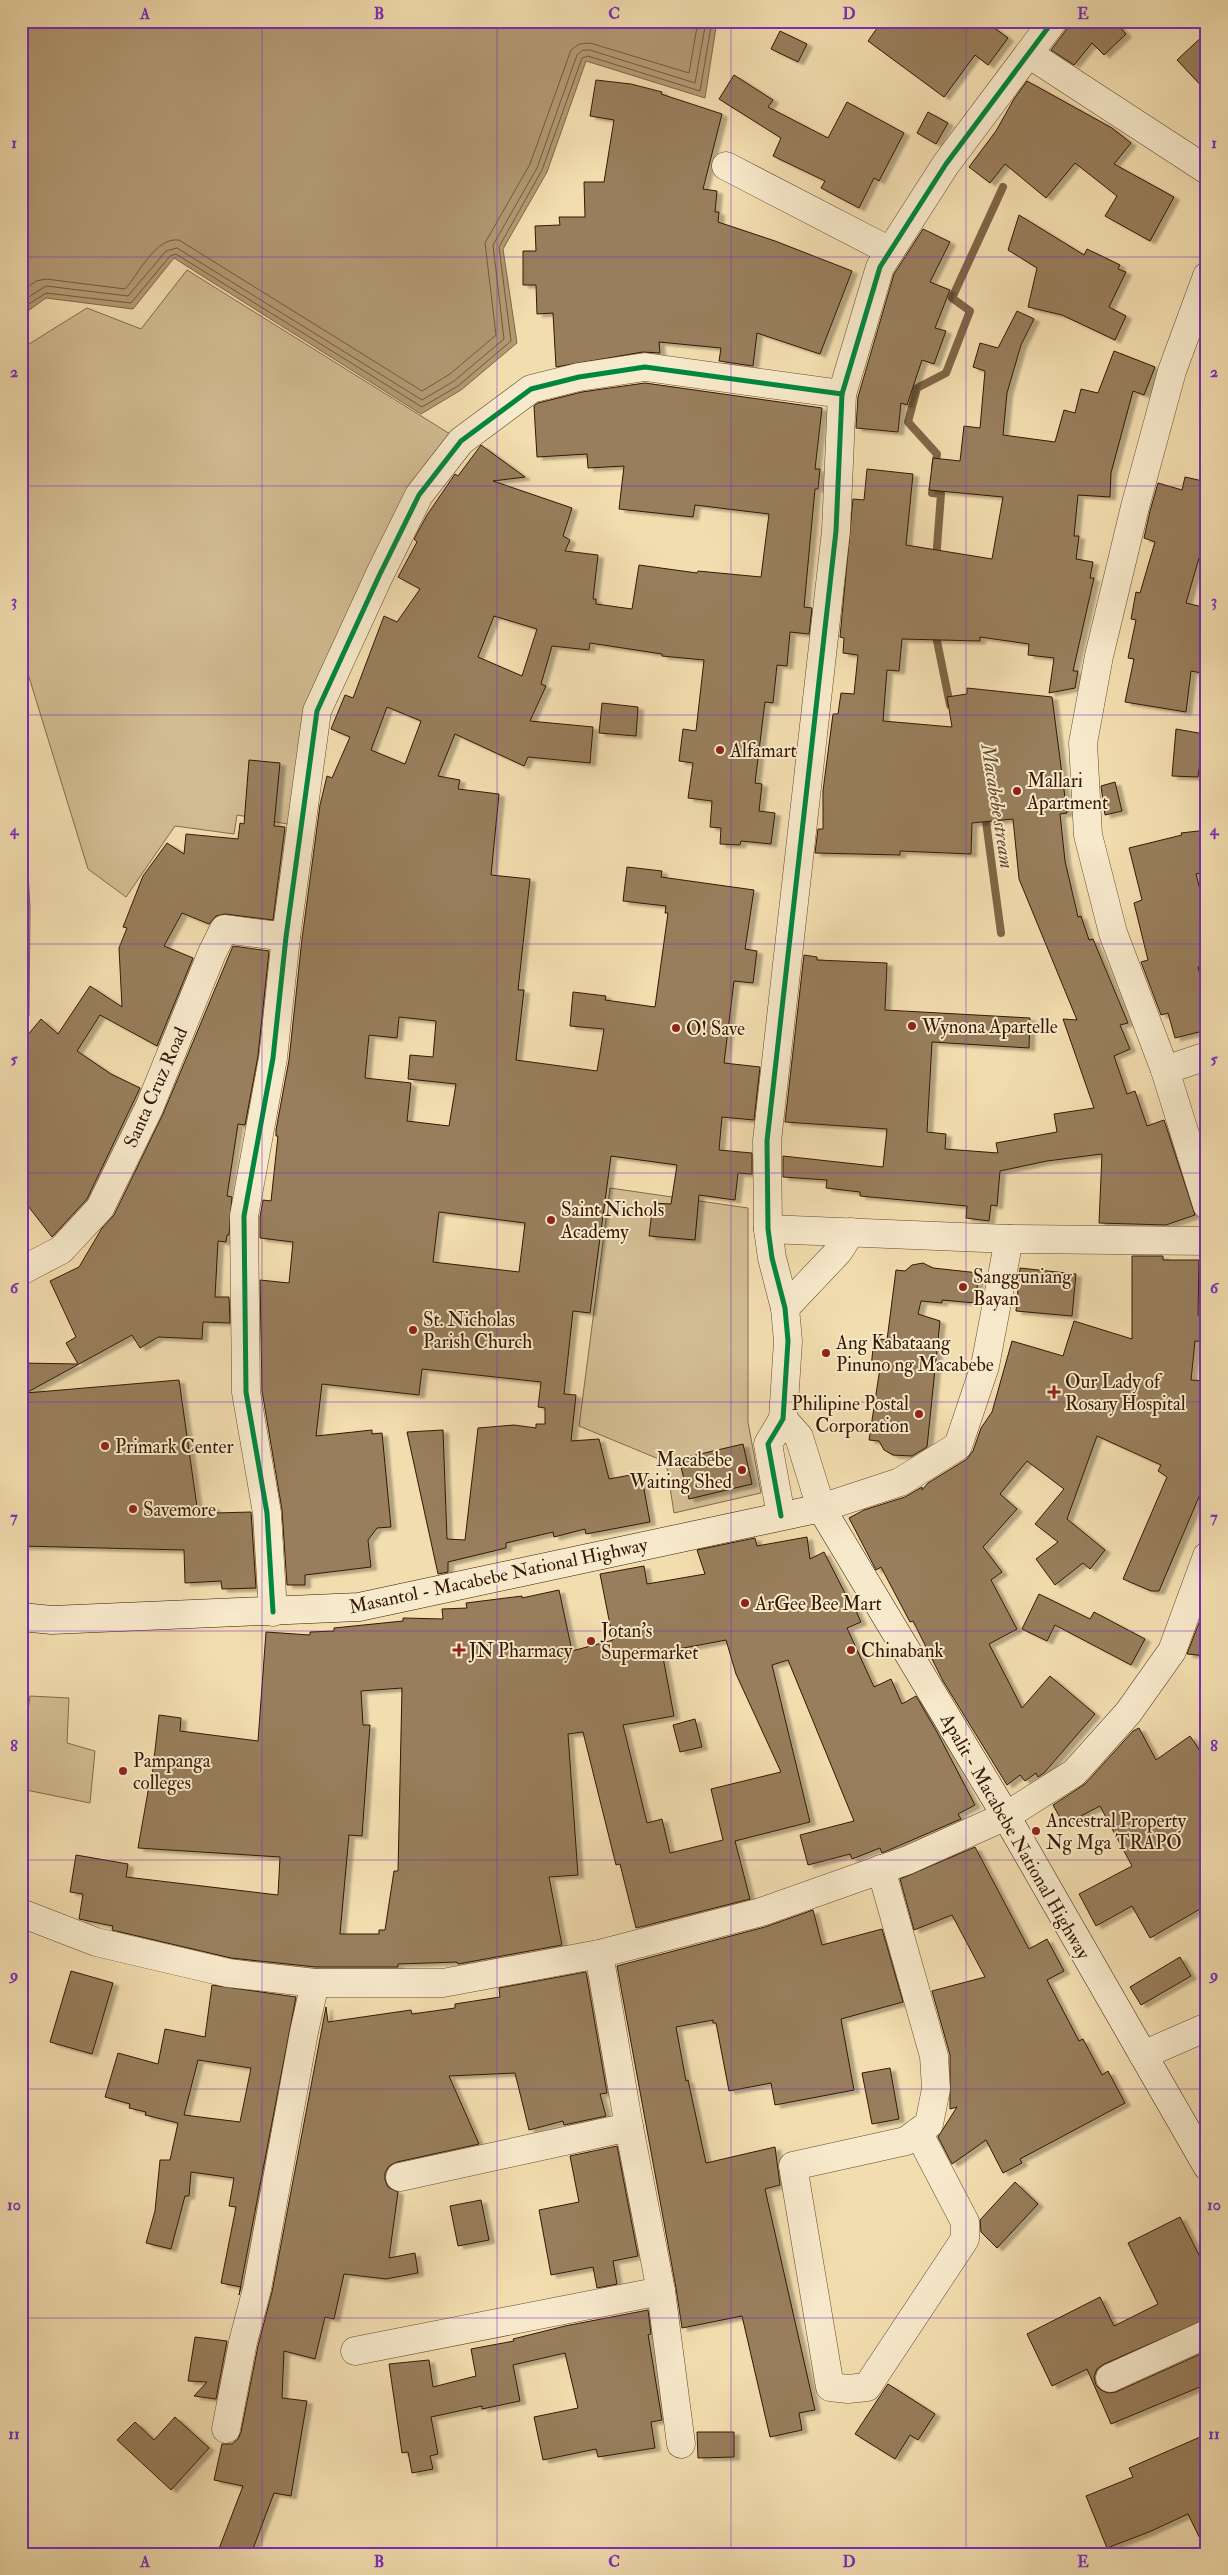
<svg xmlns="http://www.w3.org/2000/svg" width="1228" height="2575" viewBox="0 0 1228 2575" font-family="'IM FELL Double Pica',serif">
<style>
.green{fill:#d2bc92;stroke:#846a4a}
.water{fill:#b29a74;stroke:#806646}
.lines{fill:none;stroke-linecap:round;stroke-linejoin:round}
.shore{stroke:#74593b;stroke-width:1}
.stream{stroke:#806646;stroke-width:8}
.building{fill:#987e5c;stroke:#361802;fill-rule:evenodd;filter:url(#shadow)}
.minor-casing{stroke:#65492d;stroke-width:29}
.tertiary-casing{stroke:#65492d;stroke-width:29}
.secondary-casing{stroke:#361802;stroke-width:29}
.minor{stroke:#f7e9cb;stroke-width:28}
.tertiary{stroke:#f7e9cb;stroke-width:28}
.secondary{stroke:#f7e9cb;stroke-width:28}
.cycleway-casing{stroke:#f7e9cb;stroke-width:8}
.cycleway{stroke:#00873e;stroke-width:5}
.grid{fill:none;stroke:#7b2cbf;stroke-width:1;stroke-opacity:0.55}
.poi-dot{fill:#8f2418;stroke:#f7e9cb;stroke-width:2}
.labels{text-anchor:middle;stroke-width:4;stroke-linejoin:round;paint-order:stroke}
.poi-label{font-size:19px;fill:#361802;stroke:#f7e9cb;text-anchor:start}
.street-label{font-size:19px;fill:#361802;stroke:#f7e9cb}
.water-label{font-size:20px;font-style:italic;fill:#684c30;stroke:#f7e9cb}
.neatline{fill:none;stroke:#7b2cbf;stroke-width:2}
.grid-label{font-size:16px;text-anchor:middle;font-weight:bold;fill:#7b2cbf}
</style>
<defs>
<filter id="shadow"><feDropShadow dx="5.5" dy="3" stdDeviation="1" flood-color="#0004"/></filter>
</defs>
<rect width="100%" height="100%" fill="#f2ddaf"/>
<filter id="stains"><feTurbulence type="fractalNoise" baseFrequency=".004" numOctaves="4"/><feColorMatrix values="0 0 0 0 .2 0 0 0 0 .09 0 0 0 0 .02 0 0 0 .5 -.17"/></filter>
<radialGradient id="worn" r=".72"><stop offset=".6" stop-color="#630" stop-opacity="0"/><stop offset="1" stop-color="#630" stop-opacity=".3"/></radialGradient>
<g class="green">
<polygon points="187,270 450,434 388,527 293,825 237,815 234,834 175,826 126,897 88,869 21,651 21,349 87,308 141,329"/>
<polygon points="610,1188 748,1208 748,1422 761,1493 674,1513 666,1462 579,1426"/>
<polygon points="30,1696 69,1698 67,1743 95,1751 90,1803 21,1789 21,1724 26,1725"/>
</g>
<g class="water">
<polygon points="21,21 717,21 705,98 586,61 547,172 503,249 517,343 461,390 421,414 174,258 133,309 46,298 21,316"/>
<polygon points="21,800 25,814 30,908 29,1016 21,1020"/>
</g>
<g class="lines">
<g class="shore">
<path d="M21 292 36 281 46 279 125 289C139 274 155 237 179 240L422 391 450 374 496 335 485 243 530 164 571 50 579 44 590 43 689 73 698 21"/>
<polyline points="21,302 46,286 128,296 166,251 177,248 422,400 454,381 504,339 493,245 537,168 577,55 583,50 590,50 695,83 706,21"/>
<polyline points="21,309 46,293 131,303 170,256 176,254 422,407 458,386 511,341 499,247 542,170 582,58 588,56 700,91 712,21"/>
<polyline points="21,837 25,908 24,1011 21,1014"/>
</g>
<g class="stream">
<polyline points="935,468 937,454 908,422 917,388 946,373 970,311 952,298 1003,187"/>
<polyline points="934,482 932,493 941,494 936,560"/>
<polyline points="935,631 950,705"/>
<polyline points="985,814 1001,933"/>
</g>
</g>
<g class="building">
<polygon points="882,21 985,21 1008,38 988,65 975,55 944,97 868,41"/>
<polygon points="1068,21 1114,21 1126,34 1104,55 1092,43 1074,65 1051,50 1066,30"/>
<polygon points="780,31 807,44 798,62 771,49"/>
<polygon points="1207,32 1207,92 1177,60"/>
<polygon points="734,75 773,100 768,107 828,138 847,102 904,133 879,181 874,178 859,208 821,188 825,181 773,156 781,138 719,99"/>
<polygon points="596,80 631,84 662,92 661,94 722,114 703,189 717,191 715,212 719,212 718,222 775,241 852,271 820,354 757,333 753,366 719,361 721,348 659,342 660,353 643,352 556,367 553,313 537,314 536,285 523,285 523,251 536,251 535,226 560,225 559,217 585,217 584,182 604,182 614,120 590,116"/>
<polygon points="1027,81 1112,128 1131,143 1114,164 1174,197 1150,241 1105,216 1117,196 1075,163 1046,198 1005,164 990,183 969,167 996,131 1014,99"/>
<polygon points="928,112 948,123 936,144 917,133"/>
<polygon points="1019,215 1084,255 1087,249 1120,265 1118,269 1126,272 1109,307 1126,316 1115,340 1062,315 1028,307 1037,268 1008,250"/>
<polygon points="923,229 950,242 930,282 950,290 935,328 946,331 934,364 922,360 907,405 901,403 898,432 856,428 858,397 894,274"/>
<polygon points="1017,311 1034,319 1021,345 1007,393 1003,435 1055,442 1064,410 1075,413 1081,389 1098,393 1114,351 1155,367 1144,395 1133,391 1111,473 1110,497 1078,495 1074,536 1079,536 1076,559 1093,562 1090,578 1094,578 1073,671 1078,671 1075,688 1049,693 1054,658 1028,655 1029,644 980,637 980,641 902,639 899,671 887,670 883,721 952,727 947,697 967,694 967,688 1052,697 1067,813 1060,814 1065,861 1078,917 1081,916 1089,940 1093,939 1128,1023 1120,1025 1130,1049 1114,1056 1127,1094 1135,1091 1147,1126 1164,1120 1195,1215 1166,1225 1099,1223 1102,1154 1047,1161 1000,1171 997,1206 991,1205 989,1221 966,1218 967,1206 860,1196 860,1192 826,1188 827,1180 783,1177 783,1156 883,1167 887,1129 785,1122 804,955 817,957 817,960 887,963 885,1010 1030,1018 1029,1048 932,1042 927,1132 946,1134 945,1149 998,1153 996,1143 1057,1132 1054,1114 1094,1108 1063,1019 1077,1020 1019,879 1013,819 972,823 971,854 900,851 900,855 815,853 818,829 823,829 823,791 833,714 838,714 841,693 854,694 858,655 843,653 844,638 840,637 853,499 864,500 867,469 913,474 906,545 992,559 1003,497 929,490 933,458 960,461 964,426 980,428 985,371 973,367 980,343 998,348"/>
<path d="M645 383 822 408 815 469H820L818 489H815L804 607 812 608 809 634 790 632 787 666 777 665 773 703 765 702 755 783 762 784 759 811 775 813 771 844 741 841 740 845 720 844 721 828 710 827 712 801 688 798 693 763 679 761 683 729 696 731 704 660 662 656V654L590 643 589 650 552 646 541 684 546 686 530 721 593 727 590 763 528 757 524 766 455 734 438 776 460 780 458 789 499 794 491 875 530 879 518 990H524L516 1060 597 1071 604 1029 570 1026 573 992 606 996 605 1000 655 1007 668 913H665L666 906 623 901 627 867 662 871 661 877 754 890 745 949 757 951 753 983 734 981 724 1063 760 1067 754 1120 722 1117 719 1150 752 1153V1174L738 1173 735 1200 699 1195 695 1240 649 1236 653 1203 671 1204 677 1165 611 1156 590 1313 573 1311 564 1394 576 1395 571 1441 599 1439 609 1479 641 1473 650 1522 586 1534 585 1529 554 1537 553 1532 506 1543V1548L448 1562V1572L438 1574 407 1432 443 1430 447 1539 465 1540 478 1428 514 1425 536 1428V1424H545V1408L538 1407 541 1382 422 1369 419 1395 322 1384 316 1436 372 1430V1434L382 1433 391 1527 377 1528 368 1540 371 1567 305 1575V1585H287L282 1510 262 1391 260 1280 289 1283 293 1242 260 1238V1217L263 1200 271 1201 278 1136H276V1130L289 1060 302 939 320 805 327 776 332 778 350 737 331 729 345 695 353 698 384 616 397 622 420 589 398 577 417 542 414 539 427 515 455 474 458 476 481 445 525 477 493 481 572 508 563 536 570 540 565 551 598 555 593 599H596V604L632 609 639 565 697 573 698 571 761 577 769 514 695 505 693 517 619 509 624 466 588 468 587 454 537 457 534 406 538 403 582 392ZM494 616 537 629 522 676 478 657ZM387 707 421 721 405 764 371 750ZM399 1017 436 1021 433 1057 410 1055 408 1079 456 1084 449 1126 407 1121 411 1083 365 1078 369 1035 397 1038ZM439 1212 525 1223 519 1272 433 1262Z"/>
<polygon points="1185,477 1207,482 1207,560 1199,558 1186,603 1207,608 1207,674 1191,671 1186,712 1125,702 1134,659 1128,658 1136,620 1131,619 1136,592 1140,593 1155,542 1144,538 1150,511 1158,483 1182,490"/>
<polygon points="602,703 638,707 636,736 599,733"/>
<polygon points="1176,729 1204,734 1198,777 1172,776"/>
<polygon points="249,760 280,763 274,826 285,827 273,920 225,914 216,916 209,924 182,913 164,946 193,958 157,1046 100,1015 77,1051 111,1074 140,1088 87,1199 52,1237 21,1197 21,1043 41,1019 58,1034 90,986 122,1007 119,948 127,928 123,927 143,876 167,843 184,854 186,834 238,839 240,823 244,824"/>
<polygon points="1115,782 1122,811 1105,815 1101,786"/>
<polygon points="1207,830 1207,872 1196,874 1207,917 1207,964 1198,967 1207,1002 1207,1030 1175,1038 1168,1013 1161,1015 1141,962 1148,960 1134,903 1142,900 1129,848 1182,835 1181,833"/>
<polygon points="233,946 269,951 258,1056 245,1125 238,1124 227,1196 232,1197 229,1235 227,1235 226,1242 218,1241 215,1297 229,1297 230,1323 203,1322 202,1339 158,1337 140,1348 132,1335 26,1393 179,1380 197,1507 214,1507 215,1513 251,1512 256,1588 222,1589 221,1581 185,1583 184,1550 21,1546 21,1363 78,1364 66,1343 76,1337 50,1281 79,1267 102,1228 114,1215 163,1114"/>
<polygon points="1132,1256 1163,1256 1163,1260 1199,1260 1198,1315 1207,1316 1207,1342 1195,1341 1191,1380 1207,1381 1207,1478 1159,1591 1151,1591 1123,1579 1167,1477 1158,1471 1161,1465 1097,1436 1067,1519 1105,1550 1090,1569 1083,1563 1055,1585 1036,1559 1058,1542 1035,1524 1064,1489 1027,1461 1000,1494 1017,1509 983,1547 1002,1572 991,1580 1017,1629 989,1644 1022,1708 1050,1676 1095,1714 1044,1773 1038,1777 1036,1773 1025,1781 1020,1775 1007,1785 943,1681 913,1621 910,1622 881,1567 876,1570 849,1518 864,1510 905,1497 922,1487 922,1490 928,1483 967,1459 973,1451 981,1428 992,1412 1012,1341 1063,1356 1074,1321 1132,1339"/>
<polygon points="923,1263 933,1268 979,1273 975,1303 942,1300 942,1303 921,1301 918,1314 940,1321 927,1447 912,1456 893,1455 884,1450 879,1441 869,1440 880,1368 871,1368 874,1338 887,1340 896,1270 905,1271 912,1265"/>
<polygon points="1020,1268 1076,1274 1072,1316 1016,1311"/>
<polygon points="743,1444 752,1484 689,1499 679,1459"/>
<path d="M807 1537 810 1559 824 1552 850 1603 852 1602 861 1622 847 1628 874 1687 891 1679 902 1704 916 1696 937 1732 975 1805 958 1814 961 1819 882 1853 880 1848 852 1859 850 1854 808 1865 800 1835 854 1821 788 1660 772 1665 810 1822 735 1841 750 1899 636 1928 620 1864 616 1865 583 1732 568 1734 578 1875 549 1877 562 1945 458 1964 457 1962 398 1964V1967H316L231 1958 112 1930 113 1926 79 1919 83 1894 70 1892 76 1855 128 1864 126 1877 278 1895 280 1857 138 1848 149 1786H151L159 1715 181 1718 180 1731 258 1741 266 1632 310 1635V1632L334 1631V1628L403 1621V1618L443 1619 442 1609 467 1608 466 1603 522 1596V1598L559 1590 572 1651 613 1640 600 1574 644 1566 647 1584 705 1574 697 1550 755 1538 757 1546ZM726 1640 736 1674 781 1772 711 1789 723 1840 670 1853 662 1819 647 1823 623 1725 674 1716 662 1652ZM402 1688 398 1871H394L385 1930H379V1934H340L349 1835 362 1836 370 1725H363L361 1691Z"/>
<polygon points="1039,1594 1090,1619 1094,1612 1145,1639 1131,1665 1055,1625 1047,1641 1022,1629"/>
<polygon points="1207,1602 1207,1656 1187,1654"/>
<polygon points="695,1719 702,1747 680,1752 673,1725"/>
<polygon points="1139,1728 1156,1760 1190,1736 1207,1761 1207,1905 1150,1938 1132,1906 1096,1926 1079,1894 1132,1866 1100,1806 1064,1825 1053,1805 1085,1784 1133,1731"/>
<polygon points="975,1847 1029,1949 1047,1939 1064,1971 1047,1980 1079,2041 1083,2039 1102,2075 1108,2071 1125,2103 1020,2159 1022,2163 1003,2173 986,2140 952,2164 938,2137 957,2107 950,2109 950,2055 932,1991 985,1977 952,1915 914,1930 900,1879"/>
<polygon points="813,1910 822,1945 882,1929 903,2002 841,2019 854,2090 775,2105 771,2083 729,2091 716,2023 713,2023 713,2020 676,2027 686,2081 688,2080 706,2163 775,2147 780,2185 765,2189 815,2410 799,2413 802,2430 770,2437 742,2316 682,2328 676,2288 617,1966 765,1927"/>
<polygon points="1180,1957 1191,1976 1141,2005 1130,1987"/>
<polygon points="71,1971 113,1983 92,2054 50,2042"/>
<polygon points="586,1972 607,2093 600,2094 606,2116 564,2125 563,2121 529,2130 515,2073 449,2076 479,2144 397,2162 389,2166 385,2173 385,2180 388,2187 398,2192 389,2258 415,2253 418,2273 386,2279 344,2274 334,2319 325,2317 315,2359 284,2351 282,2398 307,2401 291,2496 274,2493 251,2554 217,2554 243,2486 214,2480 222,2444 232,2444 238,2439 241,2432 258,2346 272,2292 326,2007 328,2022 411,2010 412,2014 455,2008 455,2004 500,1997 499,1988"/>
<path d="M212 1985 296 1997 239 2295 241 2287 221 2283 236 2207 229 2206 234 2178 191 2172 189 2196H185L171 2249 146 2243 155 2211 160 2160H170L178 2123 145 2115 146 2112 129 2108 130 2104 105 2097 118 2053 158 2064 165 2029 205 2037ZM198 2060 251 2068 240 2122 184 2115Z"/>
<polygon points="890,2068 899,2119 872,2124 862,2073"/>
<polygon points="617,2146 638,2256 613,2261 617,2284 597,2288 593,2267 551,2275 539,2210 579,2202 570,2156"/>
<polygon points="1015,2182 1038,2204 997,2248 981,2232 980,2220"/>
<polygon points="481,2200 489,2240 458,2246 450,2206"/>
<polygon points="1180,2217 1207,2271 1207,2319 1104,2364 1097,2369 1094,2377 1096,2385 1101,2390 1108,2393 1116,2392 1207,2351 1207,2384 1111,2424 1087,2369 1052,2386 1027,2334 1100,2297 1114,2326 1158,2304 1128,2243"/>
<polygon points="648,2310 651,2334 648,2335 649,2340 662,2420 651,2422 655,2448 598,2457 596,2449 543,2460 534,2417 578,2408 565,2353 513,2365 520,2401 482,2409 482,2406 431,2417 438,2454 430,2456 433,2469 412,2473 408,2452 402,2453 389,2364 429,2360 433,2387 476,2376 471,2349 514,2341 513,2339 565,2326"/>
<polygon points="195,2337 227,2341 216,2399 194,2396 207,2382 188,2381"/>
<polygon points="888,2384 935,2414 918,2440 910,2435 895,2459 855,2434"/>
<polygon points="175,2417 209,2448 171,2490 117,2440 135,2422 154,2440"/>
<polygon points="697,2432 734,2432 734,2457 698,2458"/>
<polygon points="1207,2434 1207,2553 1188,2514 1149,2532 1107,2548 1086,2496 1133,2477 1129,2468"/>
</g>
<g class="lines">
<defs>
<g id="minor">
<polyline points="1029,54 1207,170"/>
<polyline points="726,166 890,251"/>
<polyline points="1207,276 1172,371 1135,507 1099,656 1083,743 1088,835 1113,933 1165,1070 1207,1205"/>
<polyline points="1165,1070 1207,1056"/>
<polyline points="768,1229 1009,1239 1207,1241"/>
<polyline points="21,1271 61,1250 100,1208 149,1108 212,953 224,929 286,937"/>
<polyline points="785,1308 838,1252 851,1232"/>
<polyline points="821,1508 900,1482 958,1446 985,1366 1009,1239"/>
<polyline points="273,1612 267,1513 246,1392 244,1216 273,1058 286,937 317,711 379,576 419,495 461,441 531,389 579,377 645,367 842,394"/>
<polyline points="881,1869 934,2056 936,2089 929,2124 906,2141 793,2166 830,2387 848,2389 867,2387 965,2239 965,2222 918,2132"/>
<polyline points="21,1913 96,1942 228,1973 315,1983 443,1983 599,1954 761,1912 908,1860 1006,1816 1074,1773 1128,1713 1172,1651 1207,1556"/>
<polyline points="599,1954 629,2127 661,2291 681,2444"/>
<polyline points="1143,2055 1207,2027"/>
<polyline points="400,2177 629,2127"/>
<polyline points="355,2351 661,2291"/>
<polyline points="1110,2378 1207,2334"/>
<polyline points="226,2429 243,2342 257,2289 304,2032 315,1983"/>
</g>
<g id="tertiary">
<polyline points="783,1419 799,1437 821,1508"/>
<polyline points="781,1516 768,1444 783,1419 788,1341 785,1308 772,1258 768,1229 767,1141 836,531 842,394 880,267 946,164 1053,21"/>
</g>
<polyline id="secondary" points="21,1617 52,1620 359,1607 821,1508 1006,1816 1207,2166"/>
</defs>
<use href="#minor" class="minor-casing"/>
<use href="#tertiary" class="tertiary-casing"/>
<use href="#secondary" class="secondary-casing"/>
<use href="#minor" class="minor"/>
<use href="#tertiary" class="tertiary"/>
<use href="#secondary" class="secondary"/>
<defs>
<g id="cycleway">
<polyline points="781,1516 768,1444 783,1419 788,1341 785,1308 772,1258 768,1229 767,1141 836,531 842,394 880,267 946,164 1053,21"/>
<polyline points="273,1612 267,1513 246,1392 244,1216 273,1058 286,937 317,711 379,576 419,495 461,441 531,389 579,377 645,367 842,394"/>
</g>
</defs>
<use href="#cycleway" class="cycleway-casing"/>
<use href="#cycleway" class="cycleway"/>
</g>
<path class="grid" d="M262 21V2554M497 21V2554M731 21V2554M966 21V2554M21 257H1207M21 486H1207M21 715H1207M21 944H1207M21 1173H1207M21 1402H1207M21 1631H1207M21 1860H1207M21 2089H1207M21 2318H1207"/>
<g class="poi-dot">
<circle cx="720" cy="750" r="5"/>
<circle cx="1017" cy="791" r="5"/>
<circle cx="912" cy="1026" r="5"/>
<circle cx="676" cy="1028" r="5"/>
<circle cx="551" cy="1220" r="5"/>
<circle cx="963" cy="1287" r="5"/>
<circle cx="413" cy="1330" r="5"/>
<circle cx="826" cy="1353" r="5"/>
<path d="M1051.5 1384.5h5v5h5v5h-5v5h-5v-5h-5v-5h5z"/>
<circle cx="919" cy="1414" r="5"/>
<circle cx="105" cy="1446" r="5"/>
<circle cx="742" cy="1470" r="5"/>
<circle cx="133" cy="1509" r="5"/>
<circle cx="745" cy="1603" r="5"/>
<circle cx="591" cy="1641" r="5"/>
<path d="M456.5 1642.5h5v5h5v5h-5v5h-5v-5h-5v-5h5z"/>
<circle cx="851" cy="1650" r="5"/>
<circle cx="123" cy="1771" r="5"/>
<circle cx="1036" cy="1831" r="5"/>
</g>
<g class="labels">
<g class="poi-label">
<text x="730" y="757">Alfamart</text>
<text x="1027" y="787">Mallari<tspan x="1027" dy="22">Apartment</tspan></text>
<text x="922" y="1033">Wynona Apartelle</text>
<text x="686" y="1035">O! Save</text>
<text x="561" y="1216">Saint Nichols<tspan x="561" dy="22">Academy</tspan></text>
<text x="973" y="1283">Sangguniang<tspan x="973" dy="22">Bayan</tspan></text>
<text x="423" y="1326">St. Nicholas<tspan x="423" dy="22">Parish Church</tspan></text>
<text x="836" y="1349">Ang Kabataang<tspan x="836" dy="22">Pinuno ng Macabebe</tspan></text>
<text x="1065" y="1388">Our Lady of<tspan x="1065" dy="22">Rosary Hospital</tspan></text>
<text x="909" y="1410" text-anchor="end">Philipine Postal<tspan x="909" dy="22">Corporation</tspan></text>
<text x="115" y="1453">Primark Center</text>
<text x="732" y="1466" text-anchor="end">Macabebe<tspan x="732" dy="22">Waiting Shed</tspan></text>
<text x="143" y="1516">Savemore</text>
<text x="755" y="1610">ArGee Bee Mart</text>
<text x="601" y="1637">Jotan's<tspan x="601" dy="22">Supermarket</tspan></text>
<text x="469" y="1657">JN Pharmacy</text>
<text x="861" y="1657">Chinabank</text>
<text x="133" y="1767">Pampanga<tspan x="133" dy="22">colleges</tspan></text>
<text x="1046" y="1827">Ancestral Property<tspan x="1046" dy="22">Ng Mga TRAPO</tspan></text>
</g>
<g class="street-label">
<text transform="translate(155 1087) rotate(-66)" y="7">Santa Cruz Road</text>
<text transform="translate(498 1575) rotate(-12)" y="7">Masantol - Macabebe National Highway</text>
<text transform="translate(1016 1836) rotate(60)" y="7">Apalit - Macabebe National Highway</text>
</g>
<g class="water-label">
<text transform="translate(998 806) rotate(81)" y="7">Macabebe stream</text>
</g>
</g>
<rect width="1228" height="2575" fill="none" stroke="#f2ddaf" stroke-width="55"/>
<rect x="28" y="28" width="1172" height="2520" class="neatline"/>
<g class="grid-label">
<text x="145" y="19">A</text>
<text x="379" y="19">B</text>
<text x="614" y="19">C</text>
<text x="849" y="19">D</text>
<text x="1083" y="19">E</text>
<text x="14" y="148">1</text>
<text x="1214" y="148">1</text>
<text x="14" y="377">2</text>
<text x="1214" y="377">2</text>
<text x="14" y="606">3</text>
<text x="1214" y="606">3</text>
<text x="14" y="835">4</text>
<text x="1214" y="835">4</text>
<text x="14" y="1064">5</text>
<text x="1214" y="1064">5</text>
<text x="14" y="1293">6</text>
<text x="1214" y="1293">6</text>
<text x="14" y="1522">7</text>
<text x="1214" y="1522">7</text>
<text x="14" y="1751">8</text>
<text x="1214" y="1751">8</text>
<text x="14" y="1980">9</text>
<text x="1214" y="1980">9</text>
<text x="14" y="2210">10</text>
<text x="1214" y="2210">10</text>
<text x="14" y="2439">11</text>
<text x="1214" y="2439">11</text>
<text x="145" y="2567">A</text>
<text x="379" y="2567">B</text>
<text x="614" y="2567">C</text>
<text x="849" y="2567">D</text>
<text x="1083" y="2567">E</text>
</g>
<rect width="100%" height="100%" filter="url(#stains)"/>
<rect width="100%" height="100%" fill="url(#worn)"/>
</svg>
